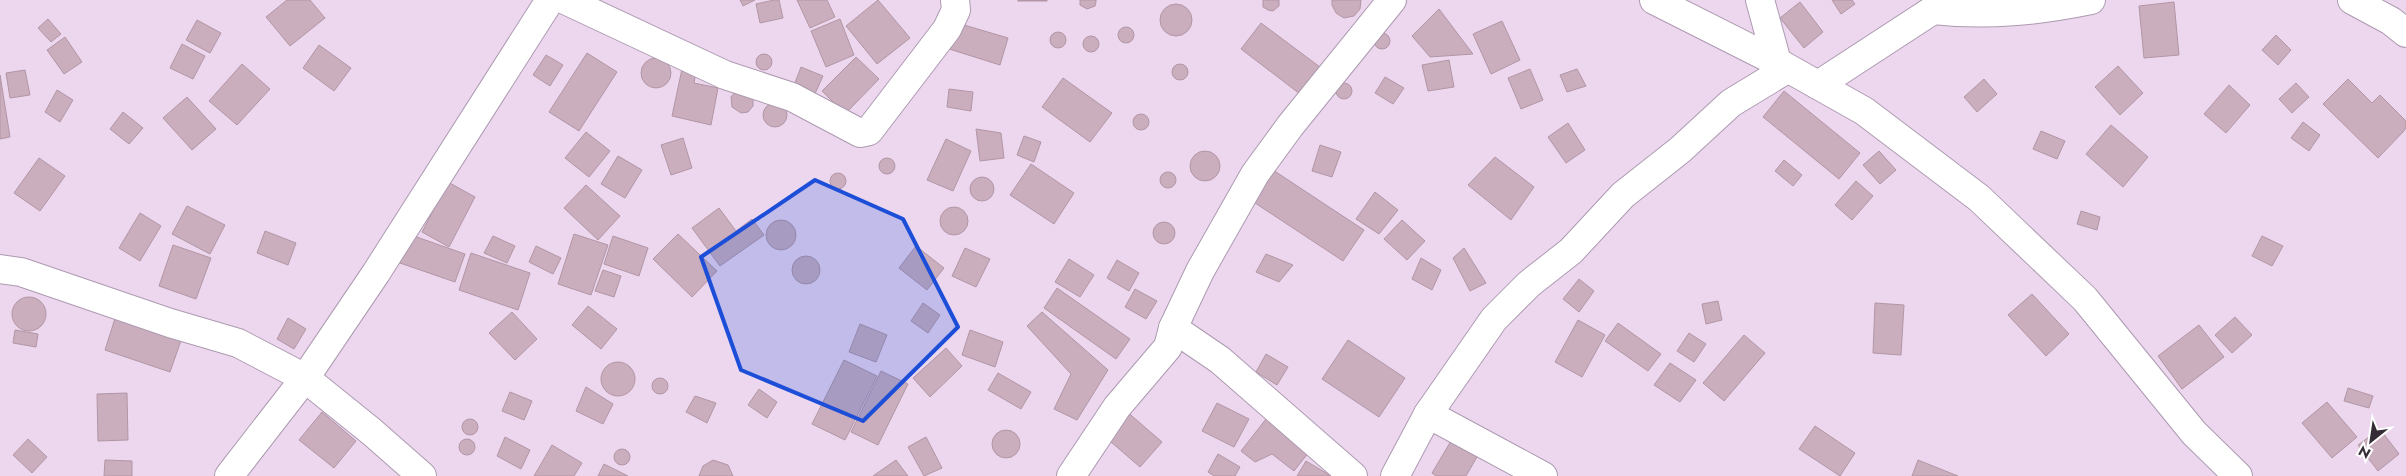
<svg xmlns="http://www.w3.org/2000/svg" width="2406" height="476" viewBox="0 0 2406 476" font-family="Jost,sans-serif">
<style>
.building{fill:#caaebd;stroke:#b296a5}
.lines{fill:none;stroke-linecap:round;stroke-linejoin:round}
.minor-casing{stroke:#ad9ab1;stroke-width:30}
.minor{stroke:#fff;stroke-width:28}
.marked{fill:#1d4ed8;fill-opacity:0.2;stroke:#1d4ed8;stroke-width:4;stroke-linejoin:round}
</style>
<rect width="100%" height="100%" fill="#ecd7ef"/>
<g class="building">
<polygon points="287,0 310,0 325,18 290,46 266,17"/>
<polygon points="740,0 755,0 743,6"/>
<polygon points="774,0 779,0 783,18 760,23 756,4"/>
<polygon points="797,0 827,0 835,17 810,28"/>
<polygon points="878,0 910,38 877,64 846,26"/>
<rect x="1018" y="0" width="29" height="1"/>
<polygon points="1080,0 1096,0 1096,2 1095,6 1087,9 1080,5"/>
<polygon points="1263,0 1279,0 1279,6 1273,11 1268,10 1263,7"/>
<polygon points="1332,0 1361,0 1360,9 1354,16 1344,18 1336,13 1332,5"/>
<polygon points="1832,0 1852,0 1855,4 1841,14"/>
<polygon points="1800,2 1823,32 1804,48 1780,18"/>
<polygon points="2174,2 2179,55 2144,58 2139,6"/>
<circle cx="1176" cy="20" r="16"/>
<polygon points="1439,9 1473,54 1430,57 1412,36"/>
<polygon points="48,19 61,34 51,42 38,28"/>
<polygon points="840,19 854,55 826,67 811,31"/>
<polygon points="197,20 221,33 210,53 186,40"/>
<polygon points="1502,21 1520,60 1491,74 1473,34"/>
<polygon points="954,22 1008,38 1000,65 946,48"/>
<polygon points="1261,23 1320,67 1300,94 1241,49"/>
<circle cx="1126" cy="35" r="8"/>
<circle cx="1058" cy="40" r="8"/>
<circle cx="1382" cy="41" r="8"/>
<polygon points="2276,35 2291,50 2278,65 2262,50"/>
<circle cx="1091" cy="44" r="8"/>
<polygon points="65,37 82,62 64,74 47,50"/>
<polygon points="182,44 205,56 193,79 170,68"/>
<polygon points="319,45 351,68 334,91 303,68"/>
<polygon points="587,53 617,72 579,131 549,112"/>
<circle cx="764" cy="62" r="8"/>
<polygon points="546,55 563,65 550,86 533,75"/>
<polygon points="856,57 879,79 845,114 822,91"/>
<circle cx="656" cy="73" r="15"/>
<polygon points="1449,60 1454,87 1428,91 1422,65"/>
<circle cx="1180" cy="72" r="8"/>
<polygon points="242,64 270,89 237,125 209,101"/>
<polygon points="2118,66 2143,93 2120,115 2095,87"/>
<polygon points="801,67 823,76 814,96 793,88"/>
<polygon points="682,69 696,72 694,83 718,88 711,125 672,116"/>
<polygon points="1530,69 1543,100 1521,109 1508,78"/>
<polygon points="1577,69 1586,86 1567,92 1560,75"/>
<polygon points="25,70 30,95 10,98 6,73"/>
<polygon points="0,75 10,137 0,139"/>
<polygon points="1385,77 1404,88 1393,104 1375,93"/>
<polygon points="1063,78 1112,113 1090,142 1042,107"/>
<polygon points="1984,79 1997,94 1977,112 1964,97"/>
<polygon points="2348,79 2372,103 2380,95 2406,121 2406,128 2403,132 2378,158 2323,104"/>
<circle cx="1344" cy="91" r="8"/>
<polygon points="2296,83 2309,97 2292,113 2279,99"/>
<polygon points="2229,85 2250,105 2226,133 2204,114"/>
<polygon points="949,89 973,92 971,111 947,107"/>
<polygon points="57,90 73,100 60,122 45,112"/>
<polygon points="736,91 753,98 753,106 748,112 741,113 732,107 731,97"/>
<polygon points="1784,91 1860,153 1839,179 1763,117"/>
<polygon points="187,97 216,129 192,150 163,118"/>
<circle cx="775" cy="115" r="12"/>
<polygon points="123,112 143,128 129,144 110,129"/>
<circle cx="1141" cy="122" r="8"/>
<polygon points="2303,122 2320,135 2309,151 2291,138"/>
<polygon points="1568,123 1585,150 1566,163 1548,137"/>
<polygon points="2111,125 2148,157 2123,187 2086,154"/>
<polygon points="976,129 1001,133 1004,158 980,161"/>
<polygon points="2041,131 2065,141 2057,159 2033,149"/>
<polygon points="586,132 610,151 589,177 565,158"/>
<polygon points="1024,136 1041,142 1034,162 1017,155"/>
<polygon points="683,138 692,168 671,175 661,145"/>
<polygon points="946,139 971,151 953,191 927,180"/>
<polygon points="1320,145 1341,152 1332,177 1312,171"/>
<polygon points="1879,151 1896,170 1880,184 1863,165"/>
<circle cx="1205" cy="166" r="15"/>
<polygon points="618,156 642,170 625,198 601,184"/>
<polygon points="1495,157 1534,187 1511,220 1468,185"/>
<circle cx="887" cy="166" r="8"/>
<polygon points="39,158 65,176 40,211 14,193"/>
<polygon points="1784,160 1802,175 1793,186 1775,171"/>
<polygon points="1031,164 1074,193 1054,224 1010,195"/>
<polygon points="1273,170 1364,230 1343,261 1252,201"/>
<circle cx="1168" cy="180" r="8"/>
<circle cx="838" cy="181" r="8"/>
<circle cx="982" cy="189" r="12"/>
<polygon points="1856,181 1873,196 1852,220 1835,205"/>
<polygon points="448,182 475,197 449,247 422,232"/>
<polygon points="586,185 620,216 598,240 564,208"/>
<polygon points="1375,192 1398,210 1379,234 1356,219"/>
<polygon points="187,206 225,225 210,254 172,234"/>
<circle cx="954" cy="221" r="14"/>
<polygon points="719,208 736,231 752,219 764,235 720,266 692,228"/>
<polygon points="2081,211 2100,217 2097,230 2077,224"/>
<polygon points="140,213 161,226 140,261 119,248"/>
<circle cx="781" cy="235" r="15"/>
<polygon points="1402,220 1425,241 1407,260 1384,239"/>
<circle cx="1164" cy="233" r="11"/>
<polygon points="265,231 296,243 288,265 257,253"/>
<polygon points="574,234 608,245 591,295 558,284"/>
<polygon points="678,234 717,271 692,297 653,259"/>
<polygon points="411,235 465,254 455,282 400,263"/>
<polygon points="493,236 515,246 507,263 484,253"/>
<polygon points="613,236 648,248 639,276 604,264"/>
<polygon points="2262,236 2283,246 2272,266 2252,256"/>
<polygon points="173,245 211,258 196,299 159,286"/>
<polygon points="536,246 561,258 553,274 529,262"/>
<polygon points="916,246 944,268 927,290 899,268"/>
<polygon points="965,248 990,259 976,287 952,276"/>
<polygon points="1464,248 1486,283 1470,291 1453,258"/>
<polygon points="471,253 530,273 518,310 459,290"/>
<polygon points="1266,254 1293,265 1279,282 1256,272"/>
<circle cx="806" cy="270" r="14"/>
<polygon points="1421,258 1441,270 1432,290 1412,279"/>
<polygon points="1069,259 1094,275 1080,297 1055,282"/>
<polygon points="1117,260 1139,273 1129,291 1107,278"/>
<polygon points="603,270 621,276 614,297 595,291"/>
<polygon points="1579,279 1594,291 1579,312 1563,299"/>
<polygon points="1057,288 1130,339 1116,359 1044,308"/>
<polygon points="1135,289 1157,301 1146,319 1125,307"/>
<polygon points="2032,294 2069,334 2046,356 2008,315"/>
<circle cx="29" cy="314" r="17"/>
<polygon points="1718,301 1722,320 1706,324 1702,304"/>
<polygon points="923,303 940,315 928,333 911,321"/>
<polygon points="1875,303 1904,305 1901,355 1873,353"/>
<polygon points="588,306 617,329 601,349 572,325"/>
<polygon points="118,309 184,332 170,372 105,350"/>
<polygon points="512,312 537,339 515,360 489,333"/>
<polygon points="1042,312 1108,370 1077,420 1054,409 1071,374 1027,326"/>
<polygon points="2235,317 2252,335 2232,353 2215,335"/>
<polygon points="288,318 306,329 294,349 277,339"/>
<polygon points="1578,320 1605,335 1582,377 1555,362"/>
<polygon points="1618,323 1661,354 1648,371 1605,341"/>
<polygon points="860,324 887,335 876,362 849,352"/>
<polygon points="2199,325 2224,357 2182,389 2158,356"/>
<polygon points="15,330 38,334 36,347 13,343"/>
<polygon points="970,330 1003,342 995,367 962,355"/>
<polygon points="1689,333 1706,344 1694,362 1677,351"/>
<polygon points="1744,335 1765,353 1724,401 1703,383"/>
<polygon points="1348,340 1405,378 1379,417 1322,379"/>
<polygon points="946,348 962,366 930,397 913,378"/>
<polygon points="1266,354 1288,367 1277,385 1256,372"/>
<polygon points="844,360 877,376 845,440 812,424"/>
<circle cx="618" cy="379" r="17"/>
<polygon points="1670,363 1696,380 1680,402 1654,385"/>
<polygon points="881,371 908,384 878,445 851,432"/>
<polygon points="998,373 1031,392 1021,409 988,390"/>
<circle cx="660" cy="386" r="8"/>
<polygon points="586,387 613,404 603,424 576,411"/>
<polygon points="2348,388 2373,396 2369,408 2344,401"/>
<polygon points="759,389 777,402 767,418 748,405"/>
<polygon points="510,392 532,401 524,420 502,411"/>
<polygon points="127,393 128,440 98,441 97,394"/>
<polygon points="695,396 716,403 707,423 686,412"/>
<polygon points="2327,402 2357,437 2332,458 2302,423"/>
<polygon points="1217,403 1249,419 1234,447 1202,431"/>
<polygon points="1125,410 1162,442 1140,467 1103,435"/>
<polygon points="322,412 356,441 334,468 299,440"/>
<circle cx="470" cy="427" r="8"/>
<polygon points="1266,419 1309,452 1294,471 1272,454 1255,462 1241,451"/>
<polygon points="1815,426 1855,453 1840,476 1799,449"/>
<polygon points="2380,429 2399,454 2378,471 2358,445"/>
<circle cx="1006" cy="444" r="14"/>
<polygon points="505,437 530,450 521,469 497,456"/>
<polygon points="926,437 942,468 924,476 908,447"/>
<circle cx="467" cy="447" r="8"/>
<polygon points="28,439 47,457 32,473 13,455"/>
<polygon points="1451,441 1477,457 1466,476 1436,476 1432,473"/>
<polygon points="552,445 582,463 574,476 534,476"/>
<circle cx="622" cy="457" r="8"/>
<polygon points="1218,454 1240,467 1235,476 1214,476 1208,472"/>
<polygon points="105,460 132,461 132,476 104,476"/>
<polygon points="713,460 728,465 733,476 699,476 703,466"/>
<polygon points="896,460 908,476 873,476"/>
<polygon points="1918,460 1958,476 1912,476"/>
<polygon points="1306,461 1331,476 1297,476"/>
<polygon points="604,464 628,476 598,476"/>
</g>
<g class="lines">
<defs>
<g id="minor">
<polyline points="565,0 725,75 792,97 860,133 869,131 947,29 956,10 955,0"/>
<polyline points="1654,0 1777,62 1864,111 1979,198 2085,299 2194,433 2238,476"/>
<polyline points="1760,0 1777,62"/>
<polyline points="2352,0 2391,21 2406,33"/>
<path d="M1933 10C1988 16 2037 11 2091 0"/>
<polyline points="1818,85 1933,10 1943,0"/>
<polyline points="0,269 21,272 170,323 238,343 305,378 372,432 422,476"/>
<polyline points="1173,328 1220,360 1353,476"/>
<polyline points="1428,414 1543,476"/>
<polyline points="229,476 305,378 376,273 550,0"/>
<polyline points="1071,476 1117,407 1168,347 1173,328 1200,271 1255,174 1290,126 1392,0"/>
<polyline points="1395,476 1428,414 1494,319 1529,284 1571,251 1623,195 1680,150 1731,103 1787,69"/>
</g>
</defs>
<use href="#minor" class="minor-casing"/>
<use href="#minor" class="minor"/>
</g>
<path class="marked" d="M815 180 903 219 958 327 863 421 741 370 701 257Z"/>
<g transform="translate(2371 441) rotate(210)" stroke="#ffffff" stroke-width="4" paint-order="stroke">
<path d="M0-4L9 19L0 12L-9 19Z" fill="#342c36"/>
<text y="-8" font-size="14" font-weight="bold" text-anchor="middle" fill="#342c36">N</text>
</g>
</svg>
